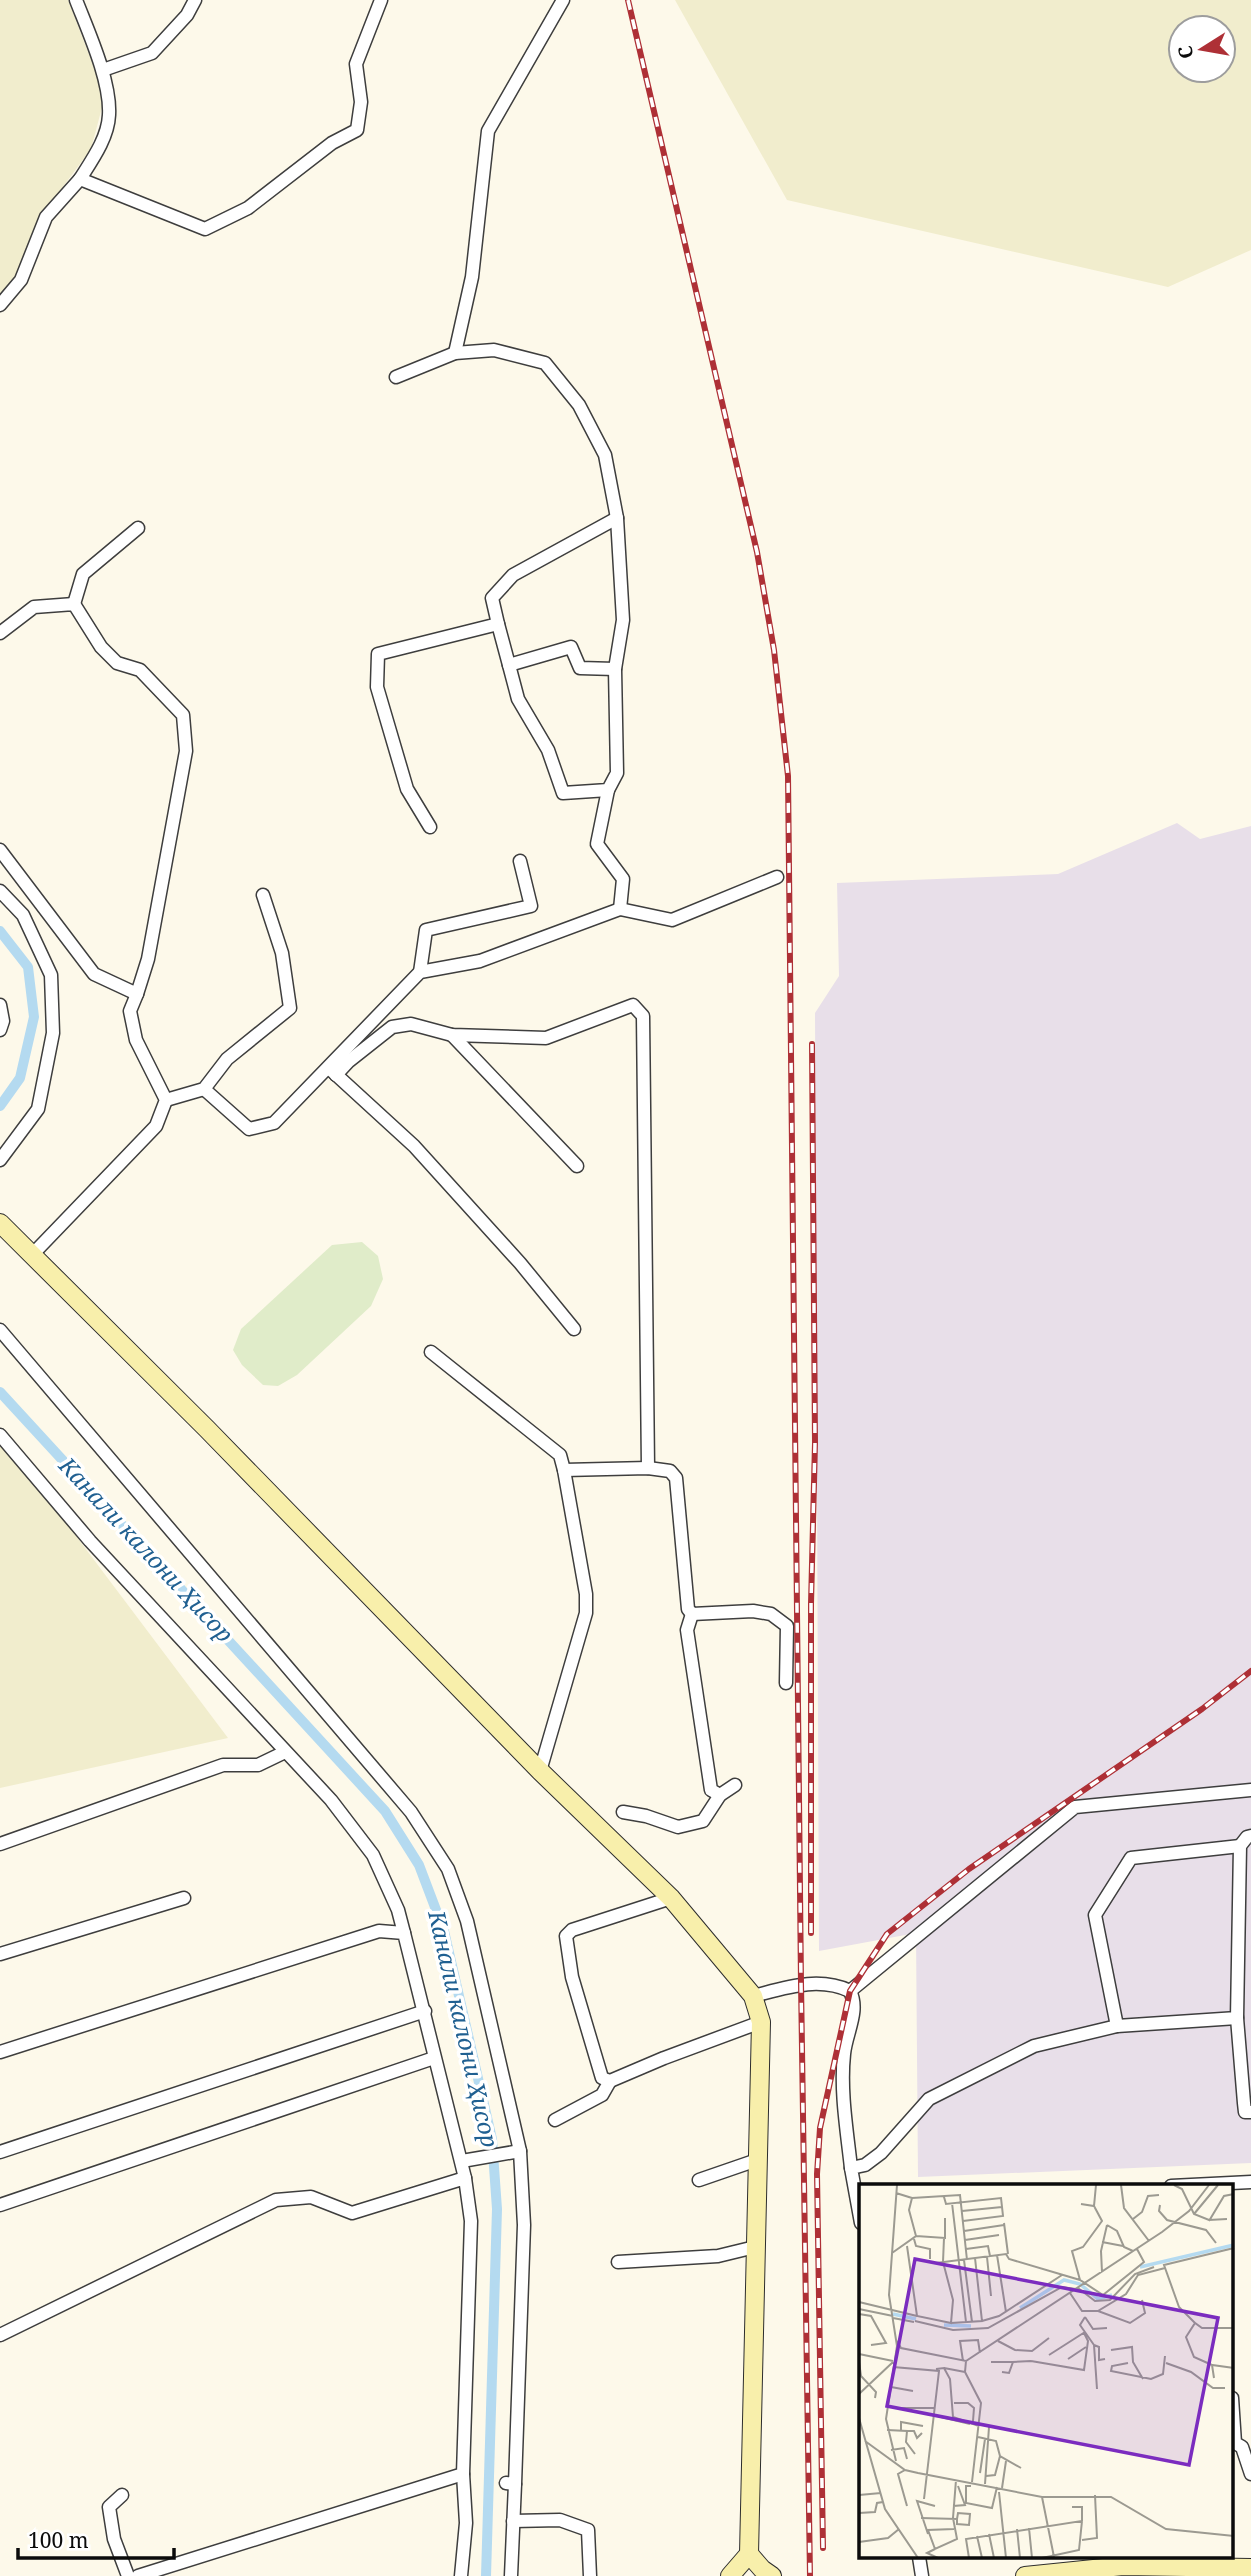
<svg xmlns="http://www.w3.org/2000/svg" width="1251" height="2576" viewBox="0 0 1251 2576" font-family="'Noto Serif',serif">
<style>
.industrial{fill:#e8dfe9}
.farmland{fill:#f1edcd;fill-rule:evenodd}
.pitch{fill:#e0ecc9}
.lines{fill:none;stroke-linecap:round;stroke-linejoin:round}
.canal{stroke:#b4daf0;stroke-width:10}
.street-casing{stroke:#3e3e3e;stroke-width:15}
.secondary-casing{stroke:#2d2d2d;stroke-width:20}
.street{stroke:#fff;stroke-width:12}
.secondary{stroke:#f8efab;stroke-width:18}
.rail-casing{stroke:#ae3036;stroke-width:6}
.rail{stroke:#fff;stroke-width:3.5;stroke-dasharray:10;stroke-linecap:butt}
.labels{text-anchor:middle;stroke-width:7;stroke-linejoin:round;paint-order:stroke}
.water-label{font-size:23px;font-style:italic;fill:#206091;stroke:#fff}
.inset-river{fill:none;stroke:#b4daf0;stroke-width:3.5}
.inset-road{fill:none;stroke:#9c9a91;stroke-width:2}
.view{fill:#7b2cbf;fill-opacity:0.15;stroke:#7b2cbf;stroke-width:3.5}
.inset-edge{fill:none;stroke:#0b0b0b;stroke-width:3.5}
</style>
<rect width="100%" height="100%" fill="#fdf9ea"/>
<polygon class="industrial" points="1177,823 1200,839 1251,826 1251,2163 918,2177 916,1933 819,1951 815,1013 839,976 837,883 1058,874"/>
<g class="farmland">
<polygon points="0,0 68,0 105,96 91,149 39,219 19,275 0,297"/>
<path d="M675 0H1251V250L1168 287 787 200ZM1181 28H1223V70H1181Z"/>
<polygon points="0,1430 85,1548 228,1738 0,1788"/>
</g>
<polygon class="pitch" points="362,1242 378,1256 383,1279 371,1306 297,1375 278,1386 263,1385 242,1365 233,1350 241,1329 332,1245"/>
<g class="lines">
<g class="canal">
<polyline points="0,931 28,967 34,1017 20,1078 0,1106"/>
<polyline points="0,1392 385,1811 419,1865 444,1931 492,2139 497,2209 486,2576"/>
</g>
<defs>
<g id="street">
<path d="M76 0C88 31 111 81 109 115 108 138 92 160 80 179L205 229 248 208 332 143 357 130 361 102 356 64 381 0"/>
<polyline points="103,70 152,53 187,15 195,0"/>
<polyline points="0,305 21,280 46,217 80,179"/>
<polyline points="455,353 472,277 488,131 563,0"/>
<polyline points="396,377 455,353 494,350 545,363 579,405 605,455 617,518 623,620 615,669 617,773 608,790 563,793 548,750 518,699 509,665"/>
<polyline points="74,604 83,574 138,528"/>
<polyline points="498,624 509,665 571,647 580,668 615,669"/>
<polyline points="0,633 34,607 74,604 101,647 117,663 140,670 183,715 186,751 148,959 137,994 94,974 0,850"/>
<polyline points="608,790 597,844 623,879 620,909"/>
<polyline points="430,827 407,789 377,687 378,654 498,624 492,598 513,575 617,518"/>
<polyline points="0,891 23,915 51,975 53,1033 38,1109 0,1160"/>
<polyline points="420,972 426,930 531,906 520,861"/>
<polyline points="0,1005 3,1021 0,1030"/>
<polyline points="452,1035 577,1166"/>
<polyline points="331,1070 414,1146 520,1263 574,1329"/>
<polyline points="336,1075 349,1061 392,1027 411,1024 452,1035 546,1038 633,1005 643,1016 648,1468"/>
<polyline points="204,1089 249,1129 274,1123 420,972 480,961 620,909 672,920 777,877"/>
<polyline points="166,1100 204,1089 227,1059 290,1008 282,953 263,895"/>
<polyline points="31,1256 156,1126 166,1100 136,1040 130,1011 137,994"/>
<polyline points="0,1330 411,1812 448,1869 467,1921 520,2151 524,2225 515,2484 506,2483"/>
<polyline points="431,1352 560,1455 564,1470 586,1594 586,1613 540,1771"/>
<polyline points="0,1435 90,1541 331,1800 373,1855 398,1910 404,1933"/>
<polyline points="564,1470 648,1468 670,1471 676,1478 688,1609 692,1614 753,1611 771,1614 787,1626 786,1683"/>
<polyline points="692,1614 687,1630 711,1790 720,1795"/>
<polyline points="623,1812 646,1816 678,1827 703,1821 720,1795 735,1785"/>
<polyline points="0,1844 223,1765 258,1765 285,1752"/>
<polyline points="671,1898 572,1930 566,1936 572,1977 602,2078 610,2081 664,2058 761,2022"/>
<polyline points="0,1954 184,1898"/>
<path d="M850 1991C860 2011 846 2033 844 2054 840 2091 847 2131 851 2168"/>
<path d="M753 1996C785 1988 818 1976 850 1991L1075 1807 1251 1790"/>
<polyline points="1237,2018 1244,2103 1245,2112 1251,2112"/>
<polyline points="1117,2026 1095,1915 1131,1858 1240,1846"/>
<polyline points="0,2052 379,1931 404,1933 465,2178"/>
<polyline points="555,2120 602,2095 610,2081"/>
<polyline points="0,2152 425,2011"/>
<polyline points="462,2161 520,2151"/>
<polyline points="699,2180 757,2160"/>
<polyline points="1171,2186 1251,2182"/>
<polyline points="0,2205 434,2058"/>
<polyline points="861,2223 851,2168 865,2165 881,2153 929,2099 1034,2046 1117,2026 1237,2018 1240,1846 1247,1837 1251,1836"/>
<polyline points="618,2262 718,2256 755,2247"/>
<polyline points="0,2335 276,2200 311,2197 352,2213 465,2178 471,2221 463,2474 138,2576"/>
<polyline points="1232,2398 1235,2443 1242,2447 1251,2474"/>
<polyline points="122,2495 109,2507 114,2539 128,2576"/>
<polyline points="513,2521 560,2520 588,2530 590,2576"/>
<polyline points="919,2557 922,2576"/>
<polyline points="461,2576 466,2523 463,2474"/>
<polyline points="511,2576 515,2484"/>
</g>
<g id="secondary">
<polyline points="0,1223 207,1429 540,1771 671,1898 753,1996 761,2022 749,2554 730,2576"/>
<polyline points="749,2554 762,2569 772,2576"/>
<polyline points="1025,2576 1123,2566 1251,2568"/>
</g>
</defs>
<use href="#street" class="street-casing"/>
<use href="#secondary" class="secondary-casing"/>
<use href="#street" class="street"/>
<use href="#secondary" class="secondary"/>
<defs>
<g id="rail">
<polyline points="628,0 757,552 774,650 788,776 801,1983 810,2576"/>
<polyline points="811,1933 811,1604 815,1443 812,1044"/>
<polyline points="823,2548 817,2174 820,2128 850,1991 887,1934 969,1869 1202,1709 1251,1671"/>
</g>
</defs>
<use href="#rail" class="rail-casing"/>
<use href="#rail" class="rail"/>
</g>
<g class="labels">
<g class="water-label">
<text transform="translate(146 1550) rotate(47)" y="8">Канали калони Ҳисор</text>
<text transform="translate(463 2029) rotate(77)" y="8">Канали калони Ҳисор</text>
</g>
</g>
<g transform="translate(859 2184)">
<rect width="374" height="374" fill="#fdf9ea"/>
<path class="inset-river" d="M281 83 375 61M161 124 205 96 221 100 239 115 253 111M34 130 57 135M85 141 112 142"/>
<path class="inset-road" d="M262 1 265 24 290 57M315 1 323 5 335 30 350 36 368 35M85 13 87 20 142 14 144 32 104 37M53 14 101 11 108 76M93 19 107 138M222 20 235 22 237 1M301 21 300 27 308 36 347 46 357 59M103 27 143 23M335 30 359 1M274 35 283 28 289 12 300 11M350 37 365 12 375 10M145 39 149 70M248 41 258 47 265 63 274 67M105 47 145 41M57 52 86 54V34M55 55 57 62 71 65V75M106 56 140 51M243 58 264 62M48 62 58 132 92 139 94 116 84 78 85 54M107 65 129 62 131 72M33 69 57 52 50 26 53 14 37 9M138 71 147 128M128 73 132 112M105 76 113 138M77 79 147 70 150 75 221 96 244 111 285 78 278 65M243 88 242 67 248 41M221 96 213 67 224 63 243 37 235 22M219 104 236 117 251 116 276 90 295 83M211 109 223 127H239M283 116 286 129 271 139 239 127 267 110 279 91 306 84M0 118 58 132M0 125 34 132M0 130 12 132 27 159 12 161M226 133 221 141 235 161 238 205M226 133 234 145 248 144M34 134 55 138M56 137 94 146 129 144 203 103 217 105M123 137 140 132 203 91M92 139 123 137 116 74M336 139 320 123 305 81 375 64M38 157 42 164 107 177 303 48 330 27 350 1M139 157 156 166 173 167 190 154M235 161 240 163V176L246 175M252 166 273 163 274 178 284 195M0 170 34 177M190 171 226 148M209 175 227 163M104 177 101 157 119 156 121 169M107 177 106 188 122 219 113 298M172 177 225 186 229 157 225 149M0 178 2 192 17 208 16 214M132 178H154M269 179 253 182 252 187 292 195 304 190 306 172M307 179 332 188 354 204H366M353 181 335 173 327 153 336 139 343 144H375M34 183 80 187 65 315M85 184 106 188M77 185 85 184 91 195 94 233 120 242M143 188 150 189 154 178 172 177M355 194 353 181 375 184M32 203 54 207M0 210 34 178M95 219H109L115 224 114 237M35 224H75M82 233 111 240M0 234 26 325 59 374M28 246 48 247 47 258 56 270M42 246V238L64 242M48 247H55L58 254 63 249M119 253 137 257 141 272 162 284M6 257 46 286 59 289 183 313H252L307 345 375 352M32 266 45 264 48 275M37 277 27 235 38 162 30 111 38 1M46 286 39 290 48 322M121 289 126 255M127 292 136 291 141 272M126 300 130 243M112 302H107V319L133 324 138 303M143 304 147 277M140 308 147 374M0 311 22 309M183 313 195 373M94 322 106 321 99 302M0 329 16 328 18 319 24 318M62 334 98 335 99 329 111 330 110 341 98 340V335M170 344 173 374M95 345 69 346 76 365 98 355 94 334 97 296M158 345 161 374M69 350 58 317 76 322M130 350 135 374M118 352 123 374M223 356 238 354 236 311M0 358 29 354 40 345M76 365 68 369 79 374M110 374 107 355 223 337V323H213M183 374 220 366 223 337"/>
<path class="view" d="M56 75 359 134 330 281 28 222Z"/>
<rect width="374" height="374" class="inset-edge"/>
</g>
<g transform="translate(1202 49) rotate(259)"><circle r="33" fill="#ffffff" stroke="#9d9d9d" stroke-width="2"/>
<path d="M0-5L12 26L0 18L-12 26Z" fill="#ae3036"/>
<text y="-10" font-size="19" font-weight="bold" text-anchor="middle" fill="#0b0b0b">С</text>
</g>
<path d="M18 2548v10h156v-10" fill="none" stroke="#0b0b0b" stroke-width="3.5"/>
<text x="28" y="2548" font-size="21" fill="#0b0b0b" stroke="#ffffff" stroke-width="5" paint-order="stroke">100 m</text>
</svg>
